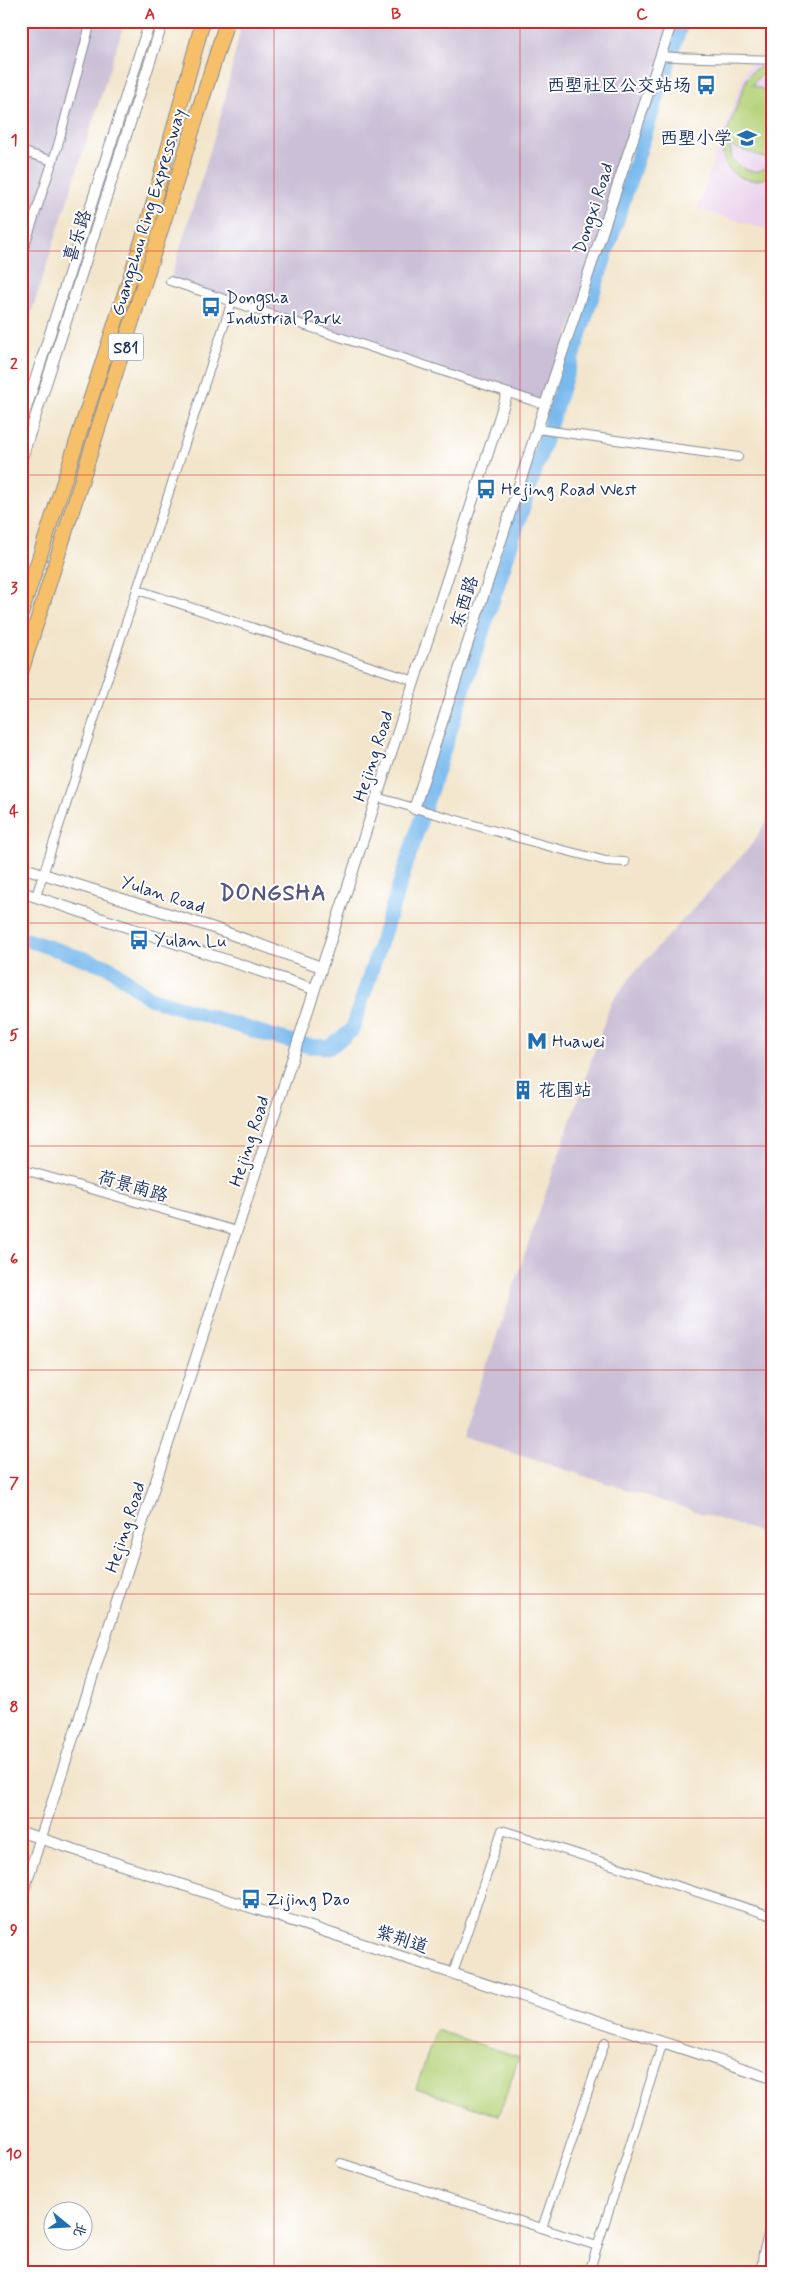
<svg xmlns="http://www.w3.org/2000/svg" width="793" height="2293" viewBox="0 0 793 2293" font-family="Mynerve,'LXGW WenKai TC',sans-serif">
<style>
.built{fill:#ead1ec}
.industrial{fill:#cabfd6}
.green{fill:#b6d37a;stroke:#68816c;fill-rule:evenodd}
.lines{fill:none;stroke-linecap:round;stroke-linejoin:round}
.river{stroke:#79baee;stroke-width:15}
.minor-casing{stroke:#868a94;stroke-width:10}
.tertiary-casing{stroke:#868a94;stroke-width:12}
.motorway-casing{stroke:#868a94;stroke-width:16}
.minor{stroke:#fff;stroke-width:8}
.tertiary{stroke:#fff;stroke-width:10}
.motorway{stroke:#f6c06b;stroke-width:14}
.grid{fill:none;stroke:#d62828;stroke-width:1;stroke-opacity:0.55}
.labels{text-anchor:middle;stroke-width:4;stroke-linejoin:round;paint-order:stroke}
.shield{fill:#fff;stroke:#5f6d8e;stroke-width:1}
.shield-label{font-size:16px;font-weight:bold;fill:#1b2f5e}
.poi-label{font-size:18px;fill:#1b2f5e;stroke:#fff;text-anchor:start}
.street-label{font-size:18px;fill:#1b2f5e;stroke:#fff}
.district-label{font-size:22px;font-weight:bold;letter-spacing:1px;fill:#54547f;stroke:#fff}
.neatline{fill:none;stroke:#d62828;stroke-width:2}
.grid-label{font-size:16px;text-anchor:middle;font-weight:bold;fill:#d62828}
</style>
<rect width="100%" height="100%" fill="#fff"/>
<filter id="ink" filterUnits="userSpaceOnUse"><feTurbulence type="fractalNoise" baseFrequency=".02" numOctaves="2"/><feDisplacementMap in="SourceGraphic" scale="10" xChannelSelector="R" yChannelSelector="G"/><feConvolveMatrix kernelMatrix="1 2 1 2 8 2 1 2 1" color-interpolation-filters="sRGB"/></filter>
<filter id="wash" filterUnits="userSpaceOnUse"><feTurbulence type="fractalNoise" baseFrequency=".0096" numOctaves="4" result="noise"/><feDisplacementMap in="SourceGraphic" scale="20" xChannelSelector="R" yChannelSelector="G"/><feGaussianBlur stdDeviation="1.12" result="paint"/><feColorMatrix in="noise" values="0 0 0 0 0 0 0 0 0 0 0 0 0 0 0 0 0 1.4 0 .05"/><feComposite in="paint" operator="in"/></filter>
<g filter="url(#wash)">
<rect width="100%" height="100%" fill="#f2e5cb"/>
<polygon class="built" points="754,63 772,64 772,231 697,209 747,67"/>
<g class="industrial">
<polygon points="21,21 125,21 21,345"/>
<polygon points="242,21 672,21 545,405 170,281 222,112"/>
<polygon points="772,813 772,1536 462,1437 611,1003 632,975 749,848"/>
</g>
<g class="green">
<path d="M772 65V73L761 74 752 85 772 93V175C747 189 718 172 723 143L747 78 755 69ZM730 146H731L772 160C762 178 743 172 732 159Z"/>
<polygon points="436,2030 519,2057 499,2116 416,2088"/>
</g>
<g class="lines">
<polyline class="river" points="21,938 109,967 150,998 265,1034 308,1046 330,1047 352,1030 682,21"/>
</g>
</g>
<g filter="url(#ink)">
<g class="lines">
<defs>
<g id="minor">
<path d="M660 56C698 59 734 58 772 60"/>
<polyline points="21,151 53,161"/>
<polyline points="21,257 58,145 91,21"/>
<polyline points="170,281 545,405"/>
<polyline points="537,429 738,457"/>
<polyline points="138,590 415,681"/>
<polyline points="376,797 544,845 606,861 625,862"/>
<polyline points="36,896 232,301"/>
<polyline points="21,1169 237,1231"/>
<polyline points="453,1973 502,1830 772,1916"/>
<polyline points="341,2163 597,2246"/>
<polyline points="542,2228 605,2042"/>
<polyline points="589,2272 663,2042"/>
<polyline points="761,2272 763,2253 772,2220"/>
</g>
<g id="tertiary">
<polyline points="21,424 150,21"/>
<polyline points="21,461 163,21"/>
<polyline points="414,809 545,405 672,21"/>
<polyline points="21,867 214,928 321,967"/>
<polyline points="21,892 314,989"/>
<polyline points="21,1832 772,2078"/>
<polyline points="21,1899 507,394"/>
</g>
<g id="motorway">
<polyline points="21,614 149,219 203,21"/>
<polyline points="21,672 227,21"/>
</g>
</defs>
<use href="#minor" class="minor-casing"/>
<use href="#tertiary" class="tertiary-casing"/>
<use href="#motorway" class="motorway-casing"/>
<use href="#minor" class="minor"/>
<use href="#tertiary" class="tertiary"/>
<use href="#motorway" class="motorway"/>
</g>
</g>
<path class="grid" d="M274 21V2272M520 21V2272M21 251H772M21 475H772M21 699H772M21 923H772M21 1146H772M21 1370H772M21 1594H772M21 1818H772M21 2042H772"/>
<defs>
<symbol id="bus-bare" viewBox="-9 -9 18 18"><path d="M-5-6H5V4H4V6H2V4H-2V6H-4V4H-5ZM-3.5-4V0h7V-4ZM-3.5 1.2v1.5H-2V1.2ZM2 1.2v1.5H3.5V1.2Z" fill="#1f6fb2" stroke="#fff" stroke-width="2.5" paint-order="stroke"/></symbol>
<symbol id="school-bare" viewBox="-9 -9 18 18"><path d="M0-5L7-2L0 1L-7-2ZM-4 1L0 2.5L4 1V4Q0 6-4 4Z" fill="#1f6fb2" stroke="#fff" stroke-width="2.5" paint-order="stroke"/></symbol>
<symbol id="metro-bare" viewBox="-9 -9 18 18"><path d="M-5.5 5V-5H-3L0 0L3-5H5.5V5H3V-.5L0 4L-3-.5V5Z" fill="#1f6fb2" stroke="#fff" stroke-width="2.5" paint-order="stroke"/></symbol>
<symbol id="building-bare" viewBox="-9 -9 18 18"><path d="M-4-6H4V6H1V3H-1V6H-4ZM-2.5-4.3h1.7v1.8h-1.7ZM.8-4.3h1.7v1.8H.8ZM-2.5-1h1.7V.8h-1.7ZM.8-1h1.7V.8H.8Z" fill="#1f6fb2" stroke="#fff" stroke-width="2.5" paint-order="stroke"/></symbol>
</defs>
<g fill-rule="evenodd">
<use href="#bus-bare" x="692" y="71" width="28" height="28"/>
<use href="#school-bare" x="733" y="124" width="28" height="28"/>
<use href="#bus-bare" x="197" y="293" width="28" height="28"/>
<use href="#bus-bare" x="472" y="475" width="28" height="28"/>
<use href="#bus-bare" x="125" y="926" width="28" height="28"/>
<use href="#metro-bare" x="523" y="1027" width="28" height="28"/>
<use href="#building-bare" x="509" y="1076" width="28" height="28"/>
<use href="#bus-bare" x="237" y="1885" width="28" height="28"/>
</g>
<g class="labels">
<rect class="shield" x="108.5" y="333.5" width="35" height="27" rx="4"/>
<g class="shield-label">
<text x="126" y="353">S81</text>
</g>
<g class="poi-label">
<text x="691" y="91" text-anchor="end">西塱社区公交站场</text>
<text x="732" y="144" text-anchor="end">西塱小学</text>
<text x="226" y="303">Dongsha<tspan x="226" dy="21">Industrial Park</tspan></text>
<text x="501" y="495">Hejing Road West</text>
<text x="154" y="946">Yulan Lu</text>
<text x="552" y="1047">Huawei</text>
<text x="538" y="1096">花围站</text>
<text x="266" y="1905">Zijing Dao</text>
</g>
<g class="street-label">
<text transform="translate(593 208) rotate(-72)" y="6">Dongxi Road</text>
<text transform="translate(148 212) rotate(-73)" y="6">Guangzhou Ring Expressway</text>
<text transform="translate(77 236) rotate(-72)" y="6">喜乐路</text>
<text transform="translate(464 602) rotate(-72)" y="6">东西路</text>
<text transform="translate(373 756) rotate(-72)" y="6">Hejing Road</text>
<text transform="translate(163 894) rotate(18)" y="6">Yulan Road</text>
<text transform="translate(249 1141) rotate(-72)" y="6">Hejing Road</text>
<text transform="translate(133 1186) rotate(16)" y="6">荷景南路</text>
<text transform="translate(125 1527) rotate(-72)" y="6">Hejing Road</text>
<text transform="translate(402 1939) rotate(18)" y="6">紫荆道</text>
</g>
<g class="district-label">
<text x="273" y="900">DONGSHA</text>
</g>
</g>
<rect width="793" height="2293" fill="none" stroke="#fff" stroke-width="55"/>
<g transform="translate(68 2226) rotate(108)"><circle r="24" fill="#ffffff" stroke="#a4acbf"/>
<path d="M0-4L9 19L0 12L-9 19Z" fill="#1f6fb2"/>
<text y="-8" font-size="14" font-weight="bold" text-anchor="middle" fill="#1b2f5e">北</text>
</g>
<rect x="28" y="28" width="738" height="2238" class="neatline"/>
<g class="grid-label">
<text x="150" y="19">A</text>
<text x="396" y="19">B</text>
<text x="642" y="19">C</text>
<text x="14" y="145">1</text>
<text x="14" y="369">2</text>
<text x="14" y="593">3</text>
<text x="14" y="816">4</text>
<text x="14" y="1040">5</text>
<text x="14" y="1264">6</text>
<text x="14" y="1488">7</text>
<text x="14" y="1712">8</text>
<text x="14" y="1935">9</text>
<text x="14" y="2159">10</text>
</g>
</svg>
